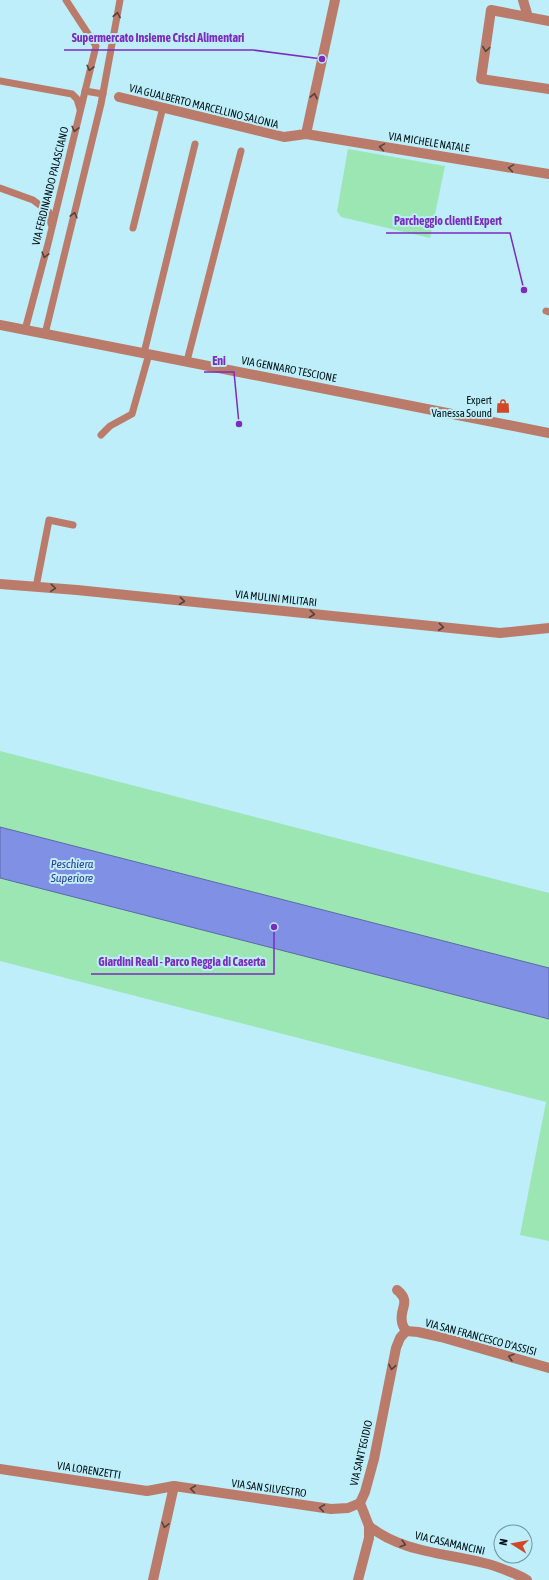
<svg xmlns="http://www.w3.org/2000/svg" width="549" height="1580" viewBox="0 0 549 1580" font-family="'Asap Condensed',sans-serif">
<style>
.green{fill:#9ce6b4}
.water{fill:#8090e5;stroke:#5a6aa7}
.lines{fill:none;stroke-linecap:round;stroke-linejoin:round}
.service{stroke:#bb7b6b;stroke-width:7}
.minor{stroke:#bb7b6b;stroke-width:10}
.tertiary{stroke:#bb7b6b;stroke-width:10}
.oneway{stroke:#55413c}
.labels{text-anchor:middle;stroke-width:4;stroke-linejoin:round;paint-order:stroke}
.street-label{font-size:11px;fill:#021216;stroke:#bdeefa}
.poi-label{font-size:11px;fill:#021216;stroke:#bdeefa;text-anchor:end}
.water-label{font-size:12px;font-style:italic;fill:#323799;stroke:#bdeefa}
.leader{fill:none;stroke:#7b2cbf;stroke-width:1.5}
.callout-dot{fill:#7b2cbf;stroke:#bdeefa;stroke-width:1.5}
.callout-label{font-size:12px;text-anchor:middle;font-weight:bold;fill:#7b2cbf;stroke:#bdeefa;stroke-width:4;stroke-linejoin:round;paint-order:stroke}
</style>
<rect width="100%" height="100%" fill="#bdeefa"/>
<g class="green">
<polygon points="348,149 445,166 430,238 341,217 337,211"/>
<polygon points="0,751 549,893 549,1241 520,1235 546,1102 0,961"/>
</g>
<polygon class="water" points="0,827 549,968 549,1019 0,878"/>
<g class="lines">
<g class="service">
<polyline points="0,81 72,94 77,99 80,109"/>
<polyline points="85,91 103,94"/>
<polyline points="0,188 33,200 49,212 51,224"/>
<polyline points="133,228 163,107"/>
<polyline points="546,311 549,312"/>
<polyline points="25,330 48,244 96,46 66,0"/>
<polyline points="45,334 101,104 120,0"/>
<polyline points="144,353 195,144"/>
<polyline points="187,361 241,151"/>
<polyline points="101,435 110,426 132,414 149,354"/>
<polyline points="36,587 49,520 73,525"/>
</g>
<g class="minor">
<polyline points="523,0 528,17"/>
<polyline points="549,21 491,10 481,79 549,89"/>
<polyline points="119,97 284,137 306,134 549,174"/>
<polyline points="306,134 335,0"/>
<polyline points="0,584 77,590 500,633 549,628"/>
<path d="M397 1290C412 1302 399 1308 402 1322 402 1325 405 1329 406 1331"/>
<polyline points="406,1331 418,1332 441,1337 549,1368"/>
<polyline points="0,1469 147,1491 174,1486 331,1509 348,1508 360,1503"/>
<path d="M369 1526C402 1553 448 1553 488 1564 499 1567 511 1572 522 1577L527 1580"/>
<polyline points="153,1580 174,1486"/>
<polyline points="358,1580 369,1538 369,1526 360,1503 365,1492 374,1459 396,1348 400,1338 406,1331"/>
</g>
<polyline class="tertiary" points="0,325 549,433"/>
</g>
<defs><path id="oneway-chevron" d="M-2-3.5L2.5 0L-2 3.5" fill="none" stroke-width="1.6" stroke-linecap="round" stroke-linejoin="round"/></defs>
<g class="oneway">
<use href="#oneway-chevron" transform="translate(117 15) rotate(-80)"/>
<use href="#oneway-chevron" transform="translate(486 49) rotate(98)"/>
<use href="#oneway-chevron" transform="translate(90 68) rotate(104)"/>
<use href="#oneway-chevron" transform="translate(314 96) rotate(-78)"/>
<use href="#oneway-chevron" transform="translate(75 129) rotate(104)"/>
<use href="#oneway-chevron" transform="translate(382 147) rotate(-171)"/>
<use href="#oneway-chevron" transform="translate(511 168) rotate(-171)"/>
<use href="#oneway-chevron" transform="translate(74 215) rotate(-76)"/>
<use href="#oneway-chevron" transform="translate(45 255) rotate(105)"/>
<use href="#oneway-chevron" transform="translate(53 588) rotate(5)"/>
<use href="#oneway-chevron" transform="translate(182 601) rotate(6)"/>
<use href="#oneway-chevron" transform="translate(312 614) rotate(6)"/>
<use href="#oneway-chevron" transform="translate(441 627) rotate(6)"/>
<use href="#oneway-chevron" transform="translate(511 1357) rotate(-164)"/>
<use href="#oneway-chevron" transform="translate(392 1367) rotate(101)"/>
<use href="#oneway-chevron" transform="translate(193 1489) rotate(-172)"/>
<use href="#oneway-chevron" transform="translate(322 1508) rotate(-172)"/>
<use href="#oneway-chevron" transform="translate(165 1525) rotate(103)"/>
<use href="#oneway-chevron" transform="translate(403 1544) rotate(17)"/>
</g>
<defs>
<symbol id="shop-bare" viewBox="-9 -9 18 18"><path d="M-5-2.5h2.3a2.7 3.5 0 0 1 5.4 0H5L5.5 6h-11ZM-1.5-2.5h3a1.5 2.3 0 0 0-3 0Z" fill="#d24727" stroke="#bdeefa" stroke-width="2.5" paint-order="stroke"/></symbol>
</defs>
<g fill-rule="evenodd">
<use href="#shop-bare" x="493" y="396" width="20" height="20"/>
</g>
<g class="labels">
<g class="street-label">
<text transform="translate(204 106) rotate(14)" y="4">VIA GUALBERTO MARCELLINO SALONIA</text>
<text transform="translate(429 142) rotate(9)" y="4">VIA MICHELE NATALE</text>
<text transform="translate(50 186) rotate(-76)" y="4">VIA FERDINANDO PALASCIANO</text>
<text transform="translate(289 369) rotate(11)" y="4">VIA GENNARO TESCIONE</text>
<text transform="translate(276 598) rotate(6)" y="4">VIA MULINI MILITARI</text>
<text transform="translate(481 1337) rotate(15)" y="4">VIA SAN FRANCESCO D'ASSISI</text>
<text transform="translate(361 1453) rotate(-77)" y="4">VIA SANT'EGIDIO</text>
<text transform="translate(89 1470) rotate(9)" y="4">VIA LORENZETTI</text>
<text transform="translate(269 1488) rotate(8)" y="4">VIA SAN SILVESTRO</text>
<text transform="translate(450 1543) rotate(13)" y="4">VIA CASAMANCINI</text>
</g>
<g class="poi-label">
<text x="492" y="404">Expert<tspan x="492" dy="13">Vanessa Sound</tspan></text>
</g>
<g class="water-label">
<text x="72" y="868">Peschiera<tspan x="72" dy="14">Superiore</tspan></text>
</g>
</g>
<path class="leader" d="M322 59L253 50H64M524 290L510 233H386M239 424L234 372H204M274 927L274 974H91"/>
<g class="callout-dot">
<circle cx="322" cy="59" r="4"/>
<circle cx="524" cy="290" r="4"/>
<circle cx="239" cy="424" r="4"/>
<circle cx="274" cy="927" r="4"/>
</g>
<g class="callout-label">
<text x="158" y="42">Supermercato Insieme Crisci Alimentari</text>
<text x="448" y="225">Parcheggio clienti Expert</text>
<text x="219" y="365">Eni</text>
<text x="182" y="966">Giardini Reali - Parco Reggia di Caserta</text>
</g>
<g transform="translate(513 1544) rotate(281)"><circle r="19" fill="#bdeefa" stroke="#72969f"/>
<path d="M0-3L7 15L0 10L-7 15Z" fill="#d24727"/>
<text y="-6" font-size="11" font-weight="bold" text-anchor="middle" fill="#021216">N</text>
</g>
</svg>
